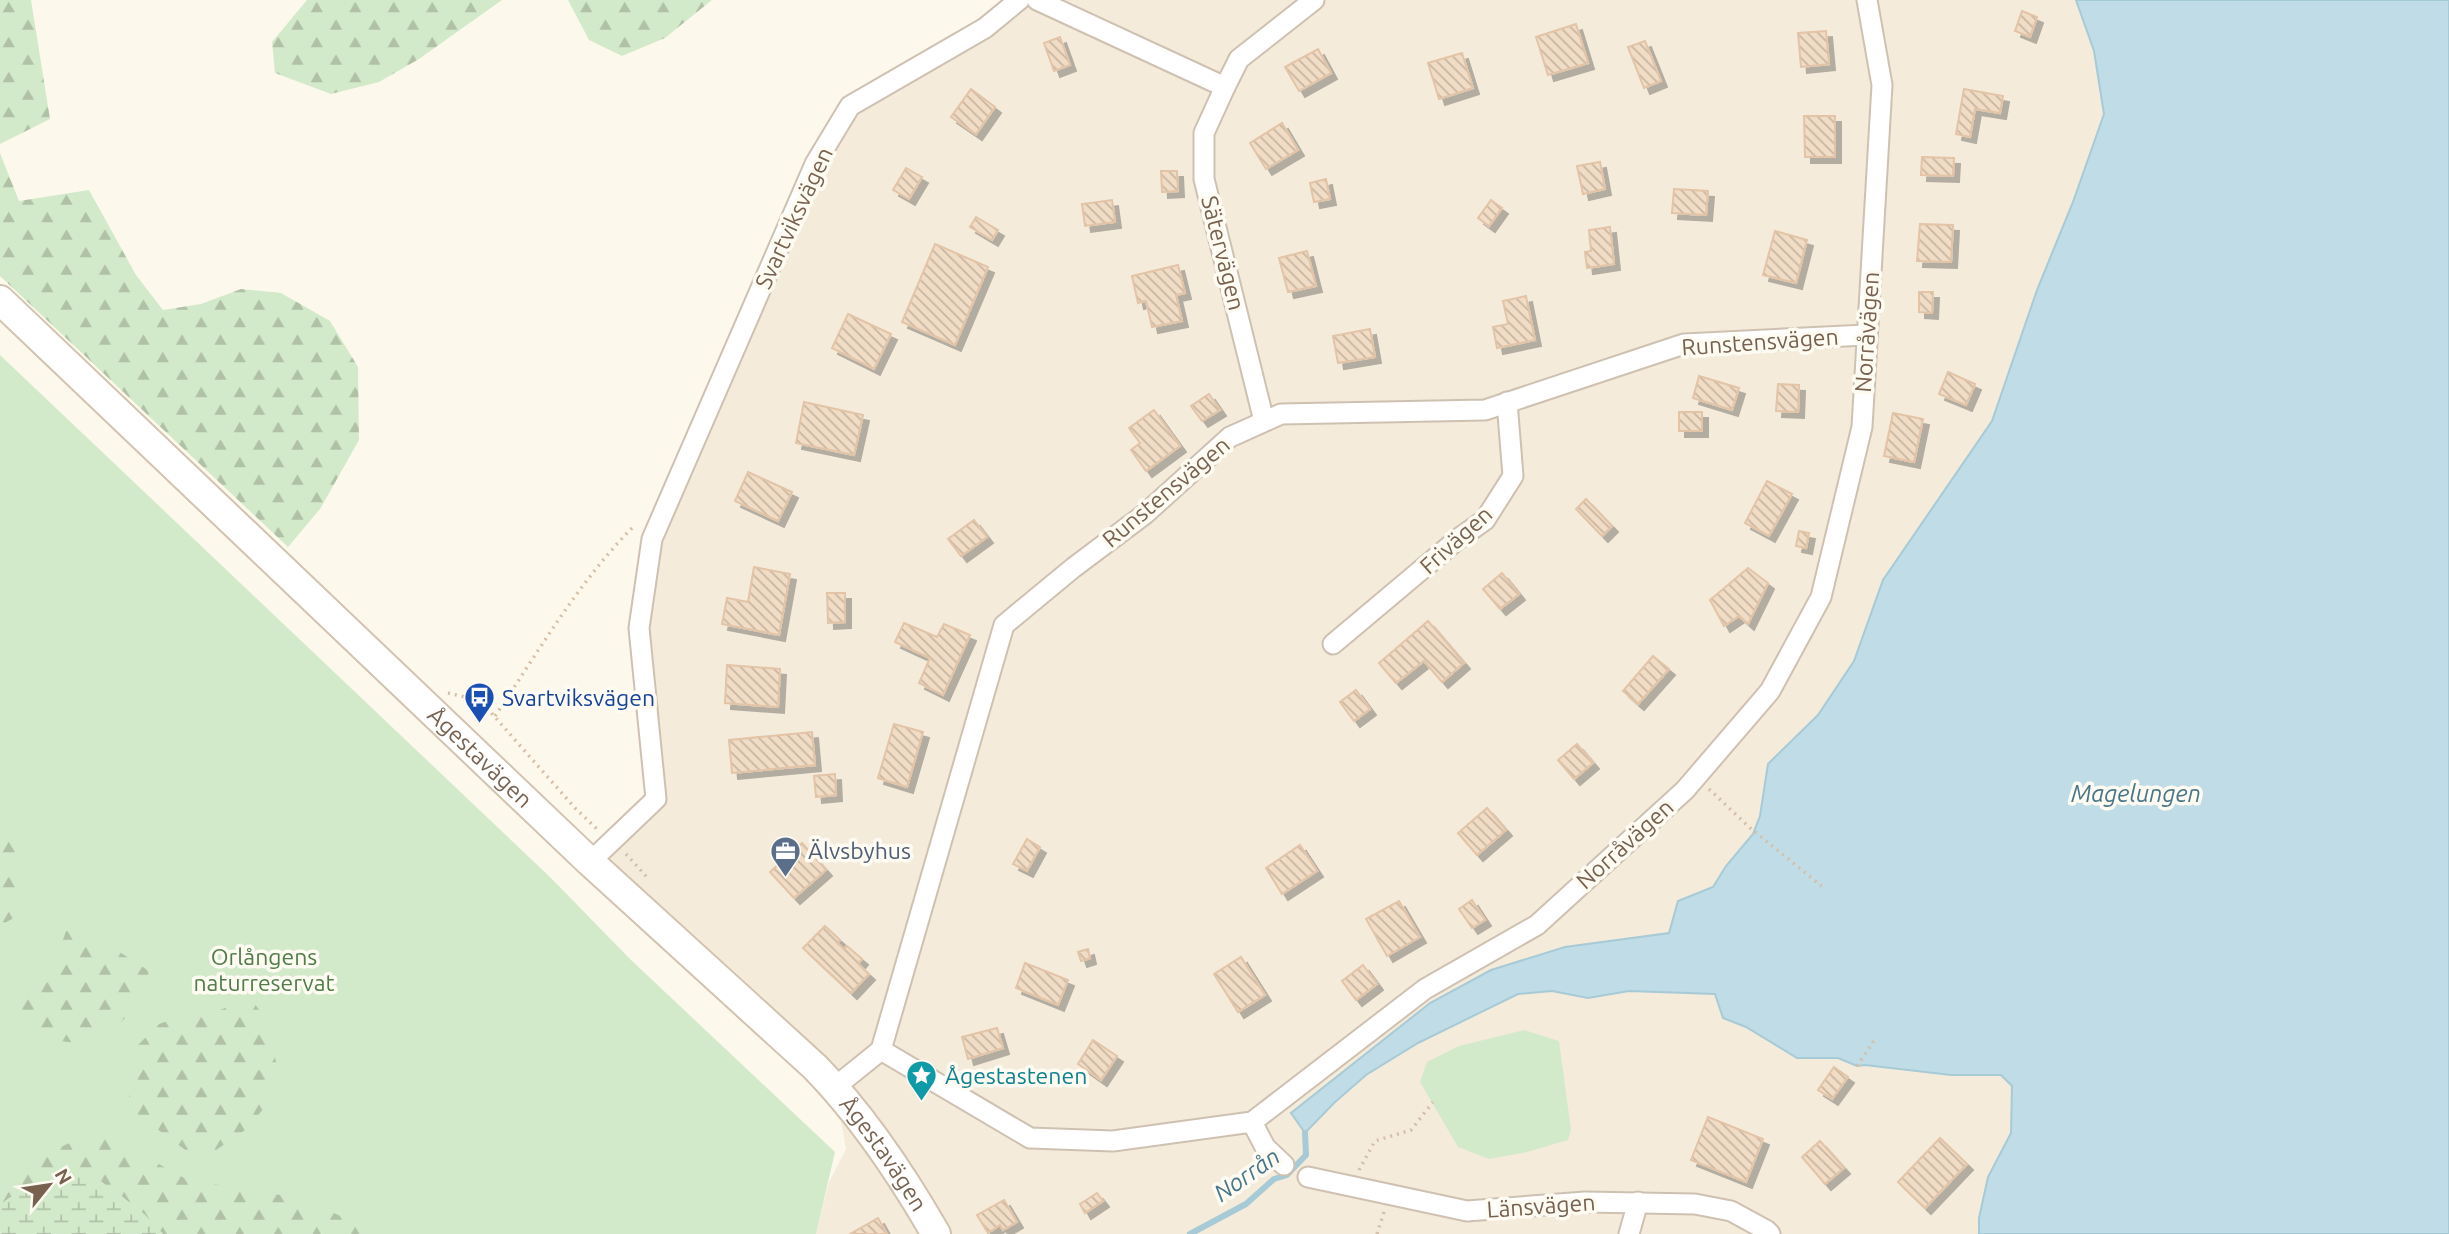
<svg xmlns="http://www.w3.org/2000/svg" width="2449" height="1234" viewBox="0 0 2449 1234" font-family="Ubuntu,sans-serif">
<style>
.residential{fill:#f4ebdb}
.green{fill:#d3eaca}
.forest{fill:url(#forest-firs)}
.wetland{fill:url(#wetland-marsh)}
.water{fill:#c0dce6;stroke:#a7cad7;stroke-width:2}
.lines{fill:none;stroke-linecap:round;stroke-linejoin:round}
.stream{stroke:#a7cad7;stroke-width:6}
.building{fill:url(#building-back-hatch);stroke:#e3c4a6;stroke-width:2;filter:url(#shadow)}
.street-casing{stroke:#cfc1b1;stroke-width:23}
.secondary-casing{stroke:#d2c3af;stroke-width:32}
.path{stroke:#d6bfa7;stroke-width:3.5;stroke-dasharray:2 5;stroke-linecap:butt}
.street{stroke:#fff;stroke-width:19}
.secondary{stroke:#fff;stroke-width:28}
.labels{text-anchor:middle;stroke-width:7;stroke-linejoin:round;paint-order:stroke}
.street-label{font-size:23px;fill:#78624f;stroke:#fefbf3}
.transit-label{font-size:23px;fill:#164399;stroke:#fefbf3;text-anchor:start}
.service-label{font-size:23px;fill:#4e5e75;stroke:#fefbf3;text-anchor:start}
.park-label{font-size:23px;fill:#507d47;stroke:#fefbf3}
.culture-label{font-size:23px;fill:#0d838f;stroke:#fefbf3;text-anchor:start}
.water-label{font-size:24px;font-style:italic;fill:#49778a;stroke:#fefbf3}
</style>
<defs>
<pattern id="forest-firs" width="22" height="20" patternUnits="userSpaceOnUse" patternTransform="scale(1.75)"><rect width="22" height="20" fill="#d3eaca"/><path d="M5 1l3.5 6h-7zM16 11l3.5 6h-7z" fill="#b0c1a6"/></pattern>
<pattern id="wetland-marsh" width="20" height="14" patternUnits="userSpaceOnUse" patternTransform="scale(1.75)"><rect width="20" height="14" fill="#d3eaca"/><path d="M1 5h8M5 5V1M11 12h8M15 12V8" fill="none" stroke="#b0c1a6"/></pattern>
<pattern id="building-back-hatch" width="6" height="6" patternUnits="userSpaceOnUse" patternTransform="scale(1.75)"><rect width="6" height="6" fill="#f1dcc5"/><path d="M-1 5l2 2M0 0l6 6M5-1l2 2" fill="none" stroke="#c8b6a2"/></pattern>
<filter id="shadow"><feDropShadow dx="6" dy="6" stdDeviation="0" flood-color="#0004"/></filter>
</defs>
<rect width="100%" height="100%" fill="#fcf8ec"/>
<polygon class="residential" points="1019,0 2076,0 2094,51 2104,114 2073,202 2037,290 1992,421 1883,580 1854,661 1818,715 1768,764 1760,816 1753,834 1726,866 1713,887 1678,901 1669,933 1565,947 1430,1003 1291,1113 1306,1133 1334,1103 1366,1075 1418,1043 1518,994 1552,991 1588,998 1629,991 1715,994 1723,1018 1746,1027 1797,1057 1838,1058 1857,1066 1865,1065 1951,1075 2001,1075 2012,1086 2011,1133 1988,1177 1979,1218 1979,1234 816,1234 829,1182 846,1149 835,1087 590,863 656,799 639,628 652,539 850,106"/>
<g class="green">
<polygon points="0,355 550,877 630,959 835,1152 816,1234 0,1234"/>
<polygon points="1524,1030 1559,1041 1571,1130 1568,1140 1527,1152 1489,1159 1458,1147 1420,1082 1427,1062 1459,1046"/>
</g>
<g class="forest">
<polygon points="0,0 31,0 50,119 0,144"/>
<polygon points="307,0 502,0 419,59 379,82 331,94 275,73 272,42"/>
<polygon points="568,0 712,0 665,38 622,56 589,40"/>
<polygon points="0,153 19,201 89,190 136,275 163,310 201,304 241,289 281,293 330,321 358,367 359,440 320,509 288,547 0,276"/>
<polygon points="0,817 9,832 21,865 16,888 20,914 0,926"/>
<polygon points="66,931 104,942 149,971 143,1000 119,1024 76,1043 53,1040 30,1032 19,1013 24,989 58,954"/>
<polygon points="251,999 263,1015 277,1065 263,1109 248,1128 216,1150 188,1152 129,1108 130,1071 136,1047 159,1024 188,1014 214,1012"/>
<polygon points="104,1127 144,1156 188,1180 299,1198 382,1234 163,1234 144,1214 113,1189 0,1205 0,1175"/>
</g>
<path class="wetland" d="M93 1175 144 1214 163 1234H0V1205C25 1183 61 1180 93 1175Z"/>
<polygon class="water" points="2076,0 2449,0 2449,1234 1979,1234 1979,1218 1988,1177 2011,1133 2012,1086 2001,1075 1951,1075 1865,1065 1857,1066 1838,1058 1797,1058 1746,1027 1723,1018 1715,994 1629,991 1588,998 1552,991 1518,994 1418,1043 1366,1075 1334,1103 1305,1133 1291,1113 1430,1003 1491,970 1565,947 1669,933 1678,901 1713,887 1726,866 1753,834 1760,816 1768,764 1818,715 1854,661 1883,580 1992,421 2037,290 2073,202 2104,114 2094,51"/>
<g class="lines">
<polyline class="stream" points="1190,1234 1246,1204 1274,1179 1287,1175 1306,1155 1305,1133"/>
</g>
<g class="building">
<polygon points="2022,11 2037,17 2030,37 2015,31"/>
<polygon points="1576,24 1588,63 1548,75 1536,37"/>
<polygon points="1826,31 1829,64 1801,67 1798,33"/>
<polygon points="1060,37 1070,65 1054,71 1044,43"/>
<polygon points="1645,41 1661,81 1644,88 1628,47"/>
<polygon points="1318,49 1331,73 1299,91 1285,67"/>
<polygon points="1462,53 1473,88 1439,99 1428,63"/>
<polygon points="971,89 995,107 976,134 951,117"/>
<polygon points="1964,89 2003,96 2000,113 1975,109 1970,137 1956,134"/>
<polygon points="1804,116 1835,116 1835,157 1805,157"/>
<polygon points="1282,123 1298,150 1266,169 1250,143"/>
<polygon points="1922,157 1954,158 1953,176 1921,175"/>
<polygon points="1600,162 1605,189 1583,194 1577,166"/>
<polygon points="906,168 922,177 909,199 893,190"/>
<polygon points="1161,171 1177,171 1178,191 1162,192"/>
<polygon points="1326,179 1330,199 1314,202 1310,183"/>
<polygon points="1674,189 1708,191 1706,215 1672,213"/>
<polygon points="1112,200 1115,222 1085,226 1082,204"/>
<polygon points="1491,200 1502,208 1489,226 1478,218"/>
<polygon points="976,217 998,230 992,240 970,227"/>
<polygon points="1920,224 1953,225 1951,262 1917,261"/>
<polygon points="1610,227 1614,264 1587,268 1585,252 1591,251 1589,230"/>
<polygon points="1775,231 1807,240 1796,283 1763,275"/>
<polygon points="935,244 988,267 955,345 902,322"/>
<polygon points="1307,251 1316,286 1288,292 1279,258"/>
<polygon points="1178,265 1185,293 1176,295 1182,321 1152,327 1146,301 1138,303 1132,276"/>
<polygon points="1919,292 1933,292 1932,313 1919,312"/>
<polygon points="1526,296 1535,340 1497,348 1493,327 1508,324 1503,301"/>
<polygon points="848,314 891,334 874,369 832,348"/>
<polygon points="1370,329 1375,357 1338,363 1333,336"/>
<polygon points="1948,372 1975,384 1966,405 1939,394"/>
<polygon points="1699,376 1739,388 1732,410 1693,398"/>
<polygon points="1778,384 1799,385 1798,412 1776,411"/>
<polygon points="1209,394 1220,410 1202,421 1191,406"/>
<polygon points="804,402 863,415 854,455 796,443"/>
<polygon points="1154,410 1180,446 1146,471 1131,450 1140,443 1129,428"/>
<rect x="1679" y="412" width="23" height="19"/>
<polygon points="1893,413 1923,419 1914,462 1884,456"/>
<polygon points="748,472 792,492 778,521 735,501"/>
<polygon points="1767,481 1792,494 1769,536 1745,523"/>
<polygon points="1586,499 1612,526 1602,536 1576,509"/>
<polygon points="974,520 987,537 961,556 948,539"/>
<polygon points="1799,531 1809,533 1806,548 1796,546"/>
<polygon points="754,567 790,574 779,635 722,624 727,598 748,602"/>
<polygon points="1748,568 1768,583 1748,624 1739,616 1724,626 1710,600"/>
<polygon points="1502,573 1519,594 1500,609 1483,589"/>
<polygon points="827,593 845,593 845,622 828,623"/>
<polygon points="1428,621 1464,663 1442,682 1424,661 1396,683 1379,663"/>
<polygon points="904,623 937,637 944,624 970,635 943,695 919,683 930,658 895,642"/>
<polygon points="1653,656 1669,669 1638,704 1623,691"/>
<polygon points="727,665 780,669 778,707 725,703"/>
<polygon points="1356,690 1370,709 1354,721 1340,702"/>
<polygon points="894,724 923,732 907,787 878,778"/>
<polygon points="812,732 815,765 732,773 729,740"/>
<polygon points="1577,744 1593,763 1574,779 1558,760"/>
<polygon points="835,774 836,795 816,797 814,776"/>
<polygon points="1487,808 1506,830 1477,855 1458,833"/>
<polygon points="1027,839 1040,847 1027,871 1013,864"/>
<polygon points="802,843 826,870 794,898 770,872"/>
<polygon points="1300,845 1317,871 1282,894 1266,868"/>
<polygon points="1472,900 1485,920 1472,928 1459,909"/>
<polygon points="1399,901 1420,937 1387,956 1366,919"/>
<polygon points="825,926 840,940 837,943 844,949 847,946 862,959 858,964 869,974 851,993 803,948"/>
<polygon points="1088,949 1090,958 1081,961 1078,952"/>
<polygon points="1241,957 1265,995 1238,1012 1214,974"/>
<polygon points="1025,963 1068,980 1058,1005 1016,988"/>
<polygon points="1363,965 1377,984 1356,1000 1342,981"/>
<polygon points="997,1028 1003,1048 968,1059 962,1037"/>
<polygon points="1093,1040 1117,1056 1101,1080 1078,1064"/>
<polygon points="1834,1067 1848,1077 1832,1099 1818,1090"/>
<polygon points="1708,1117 1763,1139 1746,1182 1691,1160"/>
<polygon points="1940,1138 1967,1164 1925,1208 1898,1182"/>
<polygon points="1820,1141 1844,1168 1825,1184 1802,1157"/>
<polygon points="1097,1193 1103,1201 1085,1213 1080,1204"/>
<polygon points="1004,1200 1017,1222 1003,1230 1000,1225 988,1233 977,1215"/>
<polygon points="878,1218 887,1234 850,1234"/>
</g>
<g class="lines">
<defs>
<g id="street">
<polyline points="1037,0 1225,87 1239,59 1314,0"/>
<polyline points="1225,87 1204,133 1204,179 1264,421"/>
<polyline points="1333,644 1458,539 1485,520 1513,476 1507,402"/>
<polyline points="590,862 656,799 639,628 652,539 815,164 850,106 985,28 1019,0"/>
<polyline points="881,1050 1030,1138 1113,1141 1252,1122 1425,989 1537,925 1685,790 1770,691 1821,597 1862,427 1882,85 1867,0"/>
<polyline points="881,1050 1004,625 1073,568 1145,514 1230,437 1281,414 1485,410 1684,344 1866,335"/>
<polyline points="835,1087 881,1050"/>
<polyline points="1252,1122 1265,1147 1284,1165"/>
<polyline points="1308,1177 1467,1211 1585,1202 1695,1204 1731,1211 1766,1230 1770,1234"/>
<polyline points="1629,1234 1638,1202"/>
</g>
<g id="secondary">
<path id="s1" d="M0 300 590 862 815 1067C863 1116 902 1175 936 1234"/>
</g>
</defs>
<use href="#street" class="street-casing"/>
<use href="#secondary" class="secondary-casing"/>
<g class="path">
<polyline points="448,693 465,697 486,707 575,808 597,829"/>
<path d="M495 716C539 651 579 581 634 526"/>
<polyline points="1709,789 1749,827 1824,888"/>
<polyline points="626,854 645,875 648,881"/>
<polyline points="1857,1066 1875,1039"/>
<polyline points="1359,1170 1375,1141 1411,1130 1433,1102"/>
<polyline points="1377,1234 1384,1212"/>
</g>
<use href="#street" class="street"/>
<use href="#secondary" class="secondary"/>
</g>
<defs>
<symbol id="bus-pin" viewBox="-11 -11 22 30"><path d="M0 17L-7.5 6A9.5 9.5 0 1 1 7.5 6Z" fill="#1a4fb4" stroke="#fefbf3"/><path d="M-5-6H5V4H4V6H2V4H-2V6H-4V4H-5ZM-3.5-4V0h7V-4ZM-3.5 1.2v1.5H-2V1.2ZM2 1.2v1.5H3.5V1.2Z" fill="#fff"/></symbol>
<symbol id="office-pin" viewBox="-11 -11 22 30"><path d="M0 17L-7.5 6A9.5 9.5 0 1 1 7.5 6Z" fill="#5c6f8a" stroke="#fefbf3"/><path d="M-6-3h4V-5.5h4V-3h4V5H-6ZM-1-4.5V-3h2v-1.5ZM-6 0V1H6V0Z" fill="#fff"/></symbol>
<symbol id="sight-pin" viewBox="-11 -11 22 30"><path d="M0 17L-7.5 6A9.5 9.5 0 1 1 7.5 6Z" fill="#0f9aa8" stroke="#fefbf3"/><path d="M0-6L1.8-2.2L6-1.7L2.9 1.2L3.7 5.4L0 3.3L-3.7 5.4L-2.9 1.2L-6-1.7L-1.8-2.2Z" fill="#fff"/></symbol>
</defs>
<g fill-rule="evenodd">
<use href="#bus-pin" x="462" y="680" width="35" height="47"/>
<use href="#office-pin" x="768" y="834" width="35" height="47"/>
<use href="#sight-pin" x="904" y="1058" width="35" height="47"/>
</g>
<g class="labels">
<g class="street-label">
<text transform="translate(794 218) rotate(-65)" y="8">Svartviksvägen</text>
<text transform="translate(1223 253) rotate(76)" y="8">Sätervägen</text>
<text transform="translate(1867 332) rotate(-86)" y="8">Norråvägen</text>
<text transform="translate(1760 342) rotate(-4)" y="8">Runstensvägen</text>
<text transform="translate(1166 492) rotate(-40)" y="8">Runstensvägen</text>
<text transform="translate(1456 540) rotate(-42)" y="8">Frivägen</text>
<text dy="8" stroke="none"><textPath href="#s1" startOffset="663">Ågestavägen</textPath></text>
<text transform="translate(1625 844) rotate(-42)" y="8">Norråvägen</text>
<text dy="8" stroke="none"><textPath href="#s1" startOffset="1230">Ågestavägen</textPath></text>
<text transform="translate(1541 1206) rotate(-4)" y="8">Länsvägen</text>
</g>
<g class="transit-label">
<text x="502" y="706">Svartviksvägen</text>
</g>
<g class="service-label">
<text x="808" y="859">Älvsbyhus</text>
</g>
<g class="park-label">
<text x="264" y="965">Orlångens<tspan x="264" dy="26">naturreservat</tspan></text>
</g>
<g class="culture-label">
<text x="945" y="1084">Ågestastenen</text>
</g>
<g class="water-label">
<text x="2136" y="802">Magelungen</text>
<text transform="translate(1247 1175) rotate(-35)" y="8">Norrån</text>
</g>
</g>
<g transform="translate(49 1185) rotate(60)" stroke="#fefbf3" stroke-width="5" paint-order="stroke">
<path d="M0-5L12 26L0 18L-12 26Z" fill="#78624f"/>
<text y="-10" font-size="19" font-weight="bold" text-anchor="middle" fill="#78624f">N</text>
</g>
</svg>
